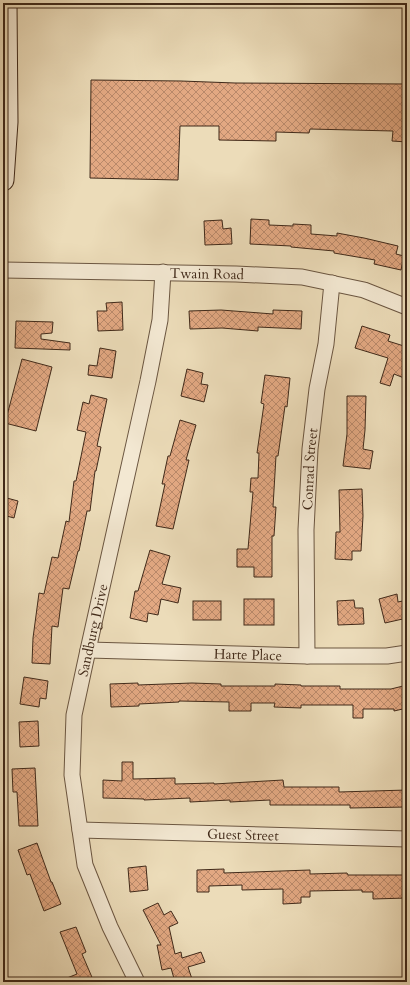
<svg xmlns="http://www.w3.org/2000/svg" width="410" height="985" viewBox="0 0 410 985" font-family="Cardo,serif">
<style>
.building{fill:url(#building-cross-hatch);stroke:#402919}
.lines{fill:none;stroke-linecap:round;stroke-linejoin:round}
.street-casing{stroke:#6b5641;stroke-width:17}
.secondary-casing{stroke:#402919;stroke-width:23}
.street{stroke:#f3e8d2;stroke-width:15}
.secondary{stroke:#f3e8d2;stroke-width:21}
.labels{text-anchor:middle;stroke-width:4;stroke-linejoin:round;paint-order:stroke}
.street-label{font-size:14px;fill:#402919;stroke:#f3e8d2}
</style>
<defs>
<pattern id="building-cross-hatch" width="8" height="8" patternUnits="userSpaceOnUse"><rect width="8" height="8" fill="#e2a882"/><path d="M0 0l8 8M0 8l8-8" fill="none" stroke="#b9896a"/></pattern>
</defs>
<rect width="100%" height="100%" fill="#ecdcb9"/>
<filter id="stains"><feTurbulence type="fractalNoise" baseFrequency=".005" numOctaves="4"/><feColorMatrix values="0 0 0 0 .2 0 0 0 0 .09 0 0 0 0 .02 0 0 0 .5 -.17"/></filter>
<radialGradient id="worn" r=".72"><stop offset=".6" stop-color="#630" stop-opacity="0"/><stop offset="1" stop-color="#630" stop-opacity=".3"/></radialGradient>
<g class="building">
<polygon points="91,80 181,81 235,83 407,84 407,142 392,141 393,131 310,129 309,133 276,132 276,141 219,140 219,126 180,126 178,180 90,178"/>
<polygon points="251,219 269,220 269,225 293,226 293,224 311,225 311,234 337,236 337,233 364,238 398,246 396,254 404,256 401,270 374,264 375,260 334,253 334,251 291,247 291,246 250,244"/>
<polygon points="222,220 223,229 231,228 232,244 205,245 204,221"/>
<polygon points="122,302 123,330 98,331 97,311 107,311 106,303"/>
<polygon points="221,310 273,314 273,310 302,311 301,329 258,327 258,331 222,328 190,329 189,311"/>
<polygon points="16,321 53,322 52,333 41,334 41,339 70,343 70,350 15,348"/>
<polygon points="362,326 390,335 388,341 407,347 407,370 404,378 394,374 390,386 380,383 388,358 355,348"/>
<polygon points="100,348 116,351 112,378 88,375 89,365 97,366"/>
<polygon points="22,359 52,367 36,431 5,423"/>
<polygon points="187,369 203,373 201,384 208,385 204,402 181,396"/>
<polygon points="265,375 290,378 287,407 285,406 278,456 276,456 273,507 276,507 274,536 272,536 272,577 254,577 254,567 237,567 237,549 248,549 253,492 250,492 251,478 258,478 259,453 257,453 264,404 261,403"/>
<polygon points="91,395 107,399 97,446 101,447 96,471 95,471 90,511 87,511 79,551 78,551 69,589 63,588 58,627 52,626 50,664 32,663 33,638 39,593 44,594 52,557 58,558 66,521 69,522 74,481 76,481 86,432 77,430 83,402 89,404"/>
<polygon points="347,396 366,396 365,430 363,449 373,451 370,469 343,466 347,434"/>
<polygon points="180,420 196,425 186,460 189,460 173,529 156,526 165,484 162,484 168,456 170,456"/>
<polygon points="362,489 363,516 361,551 352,551 352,560 335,559 336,532 340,532 339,490"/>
<polygon points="3,497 18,501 14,518 3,515"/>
<polygon points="150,550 170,556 162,584 181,588 178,603 161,599 158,615 148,613 147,622 130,618 135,591 138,591"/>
<polygon points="397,594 398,602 407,600 407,618 385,623 379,599"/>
<rect x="244" y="599" width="30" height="26"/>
<polygon points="354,600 355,608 363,608 364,624 338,625 337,601"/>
<rect x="193" y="601" width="28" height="19"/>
<polygon points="24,677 48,681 46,699 40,698 39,707 20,704"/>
<polygon points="138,683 138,685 192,683 221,684 221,686 275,686 275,684 301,685 301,686 340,686 340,689 391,689 407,685 407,708 394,711 394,709 363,709 363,718 353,718 353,705 301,705 301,708 274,707 275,703 251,703 251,711 229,711 229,702 179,701 179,702 139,704 139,706 111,707 110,684"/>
<polygon points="38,721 39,746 20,747 19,722"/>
<polygon points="122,762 133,762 133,779 175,778 175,784 214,783 214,784 283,780 284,787 339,787 339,792 407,790 407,807 350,808 350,805 270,805 270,800 230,802 230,800 190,802 190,798 144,800 144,799 103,798 103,780 122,781"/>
<polygon points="35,768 38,826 19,826 17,792 13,792 12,769"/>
<polygon points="37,843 51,882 52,882 61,904 44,911 30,874 27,875 18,850"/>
<polygon points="146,866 148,890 130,892 128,868"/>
<polygon points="224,869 224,873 310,870 310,874 347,873 348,875 407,875 407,898 373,899 373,892 362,892 362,890 310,891 310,897 301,897 301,903 283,904 283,889 242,890 242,885 209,886 209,892 197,892 197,870"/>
<polygon points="158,903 164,915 171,911 178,923 169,927 175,954 181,952 182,958 201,952 205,962 188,967 193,982 175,982 171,968 162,970 157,945 161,945 143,910"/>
<polygon points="76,927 86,952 82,954 94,982 57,982 77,974 60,932"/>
</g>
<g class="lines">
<defs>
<g id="street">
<path id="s1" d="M3 270 236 274 302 277 364 290 407 307"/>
<path id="s2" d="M88 650 307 656H387L407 653"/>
<path id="s3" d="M307 656 306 530 310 449 317 389 326 344 332 283"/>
<path id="s4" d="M80 830 407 839"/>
<path id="s5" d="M137 982 110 927 85 865 72 775 74 715 88 650 148 381 160 320 163 272"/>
</g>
<polyline id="secondary" points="3,180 7,122 6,3"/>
</defs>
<use href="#street" class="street-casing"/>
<use href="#secondary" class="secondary-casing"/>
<use href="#street" class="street"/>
<use href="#secondary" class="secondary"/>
</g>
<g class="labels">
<g class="street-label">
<text dy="5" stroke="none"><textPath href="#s1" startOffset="204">Twain Road</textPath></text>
<text dy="5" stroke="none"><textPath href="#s3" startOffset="187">Conrad Street</textPath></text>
<text dy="5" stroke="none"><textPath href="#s5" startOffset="366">Sandburg Drive</textPath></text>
<text dy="5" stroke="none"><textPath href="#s2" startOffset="160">Harte Place</textPath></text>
<text dy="5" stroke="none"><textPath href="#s4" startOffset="163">Guest Street</textPath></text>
</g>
</g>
<rect width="410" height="985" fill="none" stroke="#ecdcb9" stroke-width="16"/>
<rect x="4" y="4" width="402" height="977" fill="none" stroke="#402919" stroke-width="2"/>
<rect x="8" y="8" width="394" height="969" fill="none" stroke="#402919"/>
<rect width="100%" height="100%" filter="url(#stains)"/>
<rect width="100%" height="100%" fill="url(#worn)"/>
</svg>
